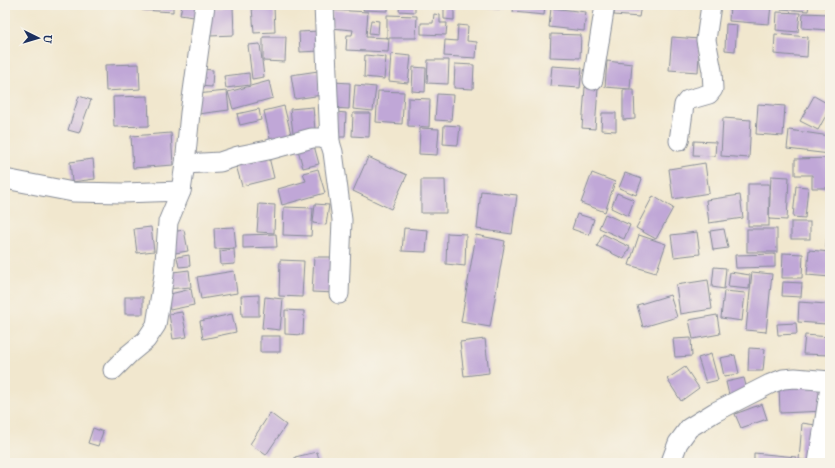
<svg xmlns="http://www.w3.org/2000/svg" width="835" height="468" viewBox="0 0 835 468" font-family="'IM FELL Great Primer',serif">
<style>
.building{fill:#c0a7d7}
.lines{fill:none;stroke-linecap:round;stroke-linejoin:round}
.minor-casing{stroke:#868b96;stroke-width:21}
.minor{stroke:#fff;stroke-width:19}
</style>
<rect width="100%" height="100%" fill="#f7f3e8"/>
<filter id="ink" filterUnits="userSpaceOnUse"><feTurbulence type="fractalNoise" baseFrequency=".025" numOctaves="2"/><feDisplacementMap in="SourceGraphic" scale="8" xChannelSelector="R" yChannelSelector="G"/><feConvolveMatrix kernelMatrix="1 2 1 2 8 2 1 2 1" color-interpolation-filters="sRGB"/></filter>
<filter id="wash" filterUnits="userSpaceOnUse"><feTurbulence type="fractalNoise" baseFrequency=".012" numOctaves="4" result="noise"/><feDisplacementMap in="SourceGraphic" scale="16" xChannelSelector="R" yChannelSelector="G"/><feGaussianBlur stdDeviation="0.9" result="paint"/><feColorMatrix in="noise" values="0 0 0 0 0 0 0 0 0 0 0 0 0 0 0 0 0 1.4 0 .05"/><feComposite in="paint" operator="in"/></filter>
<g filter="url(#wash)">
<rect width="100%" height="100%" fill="#f1e7ce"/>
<g id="blocks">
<g class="building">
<polygon points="142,5 173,5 173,12 142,10"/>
<polygon points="182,5 203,5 201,18 180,15"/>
<polygon points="333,5 350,5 349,9 332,7"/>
<polygon points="364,5 388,5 388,11 363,10"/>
<polygon points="400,5 415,5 415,12 399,11"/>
<polygon points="483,5 505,5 505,9 482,8"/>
<polygon points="514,5 545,5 544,15 513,12"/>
<polygon points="615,5 641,5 639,17 614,15"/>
<polygon points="653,5 683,5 683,9 653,7"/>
<polygon points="730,5 771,5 769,24 729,21"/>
<polygon points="780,5 809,5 808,11 780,9"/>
<polygon points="813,5 830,5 829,7 813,6"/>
<polygon points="274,6 275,32 254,33 252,7"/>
<polygon points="233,7 234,35 210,36 210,8"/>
<polygon points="444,7 454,7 454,20 444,19"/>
<polygon points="551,8 586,12 584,31 549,27"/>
<polygon points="332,10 368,12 366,37 389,38 388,52 346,50 347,35 352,35 353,30 331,28"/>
<polygon points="777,12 800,13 798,32 776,30"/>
<polygon points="803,13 829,14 828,30 802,28"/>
<polygon points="434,14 440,15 440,23 447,23 446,35 421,34 421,23 433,23"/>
<polygon points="387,15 417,16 416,38 387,38"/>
<polygon points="371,20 379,21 378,34 369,33"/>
<polygon points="726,24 737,25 735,51 725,50"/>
<polygon points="458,25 468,26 467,41 477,42 476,58 444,56 445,40 457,41"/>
<polygon points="320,31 320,51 300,52 299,32"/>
<polygon points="551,34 581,35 580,58 550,57"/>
<polygon points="775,34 808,37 807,57 774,54"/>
<polygon points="263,37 286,37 285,62 263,61"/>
<polygon points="672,37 700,39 698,72 669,70"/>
<polygon points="260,44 264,77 252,79 248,45"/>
<polygon points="391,54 411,56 408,83 389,81"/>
<polygon points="365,55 386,57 384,79 364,77"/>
<polygon points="428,60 449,60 448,84 427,83"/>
<polygon points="607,61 632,64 630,89 605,87"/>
<polygon points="139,64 140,89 106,91 105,65"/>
<polygon points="455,64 474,65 473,89 454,88"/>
<polygon points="552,66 582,68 580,88 550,86"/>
<polygon points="413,67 426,68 425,92 412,91"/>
<polygon points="200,69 213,70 212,87 198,86"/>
<polygon points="318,71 322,95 295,99 291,75"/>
<polygon points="249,73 250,85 226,88 224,76"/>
<polygon points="269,81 273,98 233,109 228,92"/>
<polygon points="333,82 350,83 349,109 332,108"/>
<polygon points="355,85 376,87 373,111 353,109"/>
<polygon points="585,87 598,88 595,129 582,128"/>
<polygon points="623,90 634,90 635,119 623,120"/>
<polygon points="227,91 229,110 198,114 196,94"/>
<polygon points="378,91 404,92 402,124 376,122"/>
<polygon points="437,94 453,95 451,121 435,120"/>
<polygon points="79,96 91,100 79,133 68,130"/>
<polygon points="148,96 149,126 114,127 113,97"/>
<polygon points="814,96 830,105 830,108 818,130 800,121"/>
<polygon points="408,98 430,99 429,127 408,126"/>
<polygon points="758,104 785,106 783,136 756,134"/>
<polygon points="284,106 292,138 271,143 264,111"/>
<polygon points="313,107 315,130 293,133 290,109"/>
<polygon points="259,109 261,120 240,125 237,114"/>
<polygon points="336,112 346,113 345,137 334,137"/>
<polygon points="353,113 370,113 369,137 352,136"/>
<polygon points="602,113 616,113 616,131 601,130"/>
<polygon points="723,118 751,120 749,158 721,156"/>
<polygon points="444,125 460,126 458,145 443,144"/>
<polygon points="420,128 439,129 437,155 419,154"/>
<polygon points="789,130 830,136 830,154 787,149"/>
<polygon points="171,133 173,165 133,168 131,136"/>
<polygon points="694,141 716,142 715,156 693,155"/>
<polygon points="313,142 319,164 303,168 297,146"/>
<polygon points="268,153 274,178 242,186 235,162"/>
<polygon points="368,157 407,175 391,209 353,191"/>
<polygon points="830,158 830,188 812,188 812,175 795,175 795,159"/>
<polygon points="93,159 95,179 72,182 70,162"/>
<polygon points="705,163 709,193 673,199 669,169"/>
<polygon points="318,169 325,193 282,205 278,189 306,181 303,173"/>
<polygon points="592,173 615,182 605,212 581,203"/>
<polygon points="625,173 642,179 636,195 619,188"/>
<polygon points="771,176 789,177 787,220 769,219"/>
<polygon points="421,180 445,180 446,213 421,213"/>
<rect x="748" y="184" width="21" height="42"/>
<polygon points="796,186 808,187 805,218 793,217"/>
<polygon points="481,191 517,195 512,234 477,229"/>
<polygon points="617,193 634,200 628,216 611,208"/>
<polygon points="740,195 743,218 709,223 706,200"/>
<polygon points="653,196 673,208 656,239 636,228"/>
<polygon points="259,204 275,205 274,233 257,232"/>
<polygon points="315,204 329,205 326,225 313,223"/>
<polygon points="284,207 313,208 311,236 283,235"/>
<polygon points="577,214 594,219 589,235 572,229"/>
<polygon points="605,214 630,225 624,239 599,228"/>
<rect x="791" y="222" width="19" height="17"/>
<polygon points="827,226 830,226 830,248 826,248"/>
<polygon points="151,227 154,251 137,253 134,229"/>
<polygon points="234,227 236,248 215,249 214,228"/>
<polygon points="404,228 428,230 426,252 402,251"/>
<polygon points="724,229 728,248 713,250 710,231"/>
<rect x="747" y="229" width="30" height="23"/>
<polygon points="184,230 188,251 175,253 171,232"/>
<polygon points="697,232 700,254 674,257 671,235"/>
<polygon points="447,233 466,234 465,266 446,264"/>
<polygon points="276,234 277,247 243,248 243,235"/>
<polygon points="603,234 630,247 624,259 597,246"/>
<polygon points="476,235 505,241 490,327 461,322"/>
<polygon points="639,235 666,244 656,273 629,265"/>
<polygon points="234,249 235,264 221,265 220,251"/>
<polygon points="809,250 830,252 830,277 807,275"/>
<polygon points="783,253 803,254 802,278 782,278"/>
<polygon points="775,254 775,267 736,268 735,255"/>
<polygon points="189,255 190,266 179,267 177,257"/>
<polygon points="314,257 336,257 336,293 312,292"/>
<polygon points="280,260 304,261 302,297 279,296"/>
<polygon points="714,267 726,268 724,289 712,287"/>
<polygon points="189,270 191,287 167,289 165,273"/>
<polygon points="234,271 237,293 201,299 197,277"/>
<polygon points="730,272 750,275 749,289 728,287"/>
<polygon points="752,272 772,274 766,332 746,330"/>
<polygon points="708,280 712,309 680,314 676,285"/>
<polygon points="783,282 802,283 801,297 782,296"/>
<polygon points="191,289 194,305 170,310 166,295"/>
<polygon points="724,291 745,293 742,321 721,318"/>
<polygon points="259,295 259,316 242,316 241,296"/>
<polygon points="670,295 677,317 643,327 637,305"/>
<rect x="125" y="297" width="18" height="17"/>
<polygon points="265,297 283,299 280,330 262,328"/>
<polygon points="799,302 827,304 826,324 798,322"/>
<polygon points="285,310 304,311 303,335 285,334"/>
<polygon points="182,312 187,337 173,339 169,314"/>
<polygon points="232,314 236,332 203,339 200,321"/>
<polygon points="717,315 720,334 693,339 689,320"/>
<polygon points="796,323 797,334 778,335 777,324"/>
<polygon points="805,335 830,337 830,355 803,354"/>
<rect x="260" y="336" width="20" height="16"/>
<polygon points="691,338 692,356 675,357 673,339"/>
<polygon points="485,339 489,373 464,376 460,342"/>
<polygon points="749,348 765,349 763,371 748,371"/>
<polygon points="711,354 718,380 706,383 698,358"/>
<polygon points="735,355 739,374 724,376 720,358"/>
<polygon points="685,367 699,388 681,401 667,379"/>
<polygon points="744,378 748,394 730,399 726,382"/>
<polygon points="824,383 825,411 780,413 779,386"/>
<polygon points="762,404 767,419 741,428 735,414"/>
<polygon points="270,413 286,425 266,455 250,444"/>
<polygon points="802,423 822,426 818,461 799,460"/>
<polygon points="93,428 103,432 98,446 88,443"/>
<polygon points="317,452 320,463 296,463 295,457"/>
<polygon points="754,453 796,457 796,463 754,463"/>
</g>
</g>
</g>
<g filter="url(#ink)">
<use href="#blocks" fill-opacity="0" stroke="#868b96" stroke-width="1"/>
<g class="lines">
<defs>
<g id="minor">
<polyline points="324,5 330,142 333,152 342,220 339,294"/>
<polyline points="593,80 605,5"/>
<polyline points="679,141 684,105 688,100 709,94 713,89 712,71 706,40 711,5"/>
<polyline points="185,164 220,162 238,156 268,150 312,138 322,138 330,142"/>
<polyline points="5,179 73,192 123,193 181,191"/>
<polyline points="113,370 129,354 146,340 156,325 164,275 168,222 181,191 185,164 190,113 205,5"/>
<polyline points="672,459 678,443 689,428 715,412 770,384 783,379 795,378 830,381"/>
<polyline points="818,463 830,387"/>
</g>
</defs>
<use href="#minor" class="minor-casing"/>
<use href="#minor" class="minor"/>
</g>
</g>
<rect width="835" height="468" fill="none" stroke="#f7f3e8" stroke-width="20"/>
<g transform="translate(38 38) rotate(95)" stroke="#f7f3e8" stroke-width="3" paint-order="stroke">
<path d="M0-3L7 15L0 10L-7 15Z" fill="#1b2f5e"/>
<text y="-6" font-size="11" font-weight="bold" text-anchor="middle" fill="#1b2f5e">U</text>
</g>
</svg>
